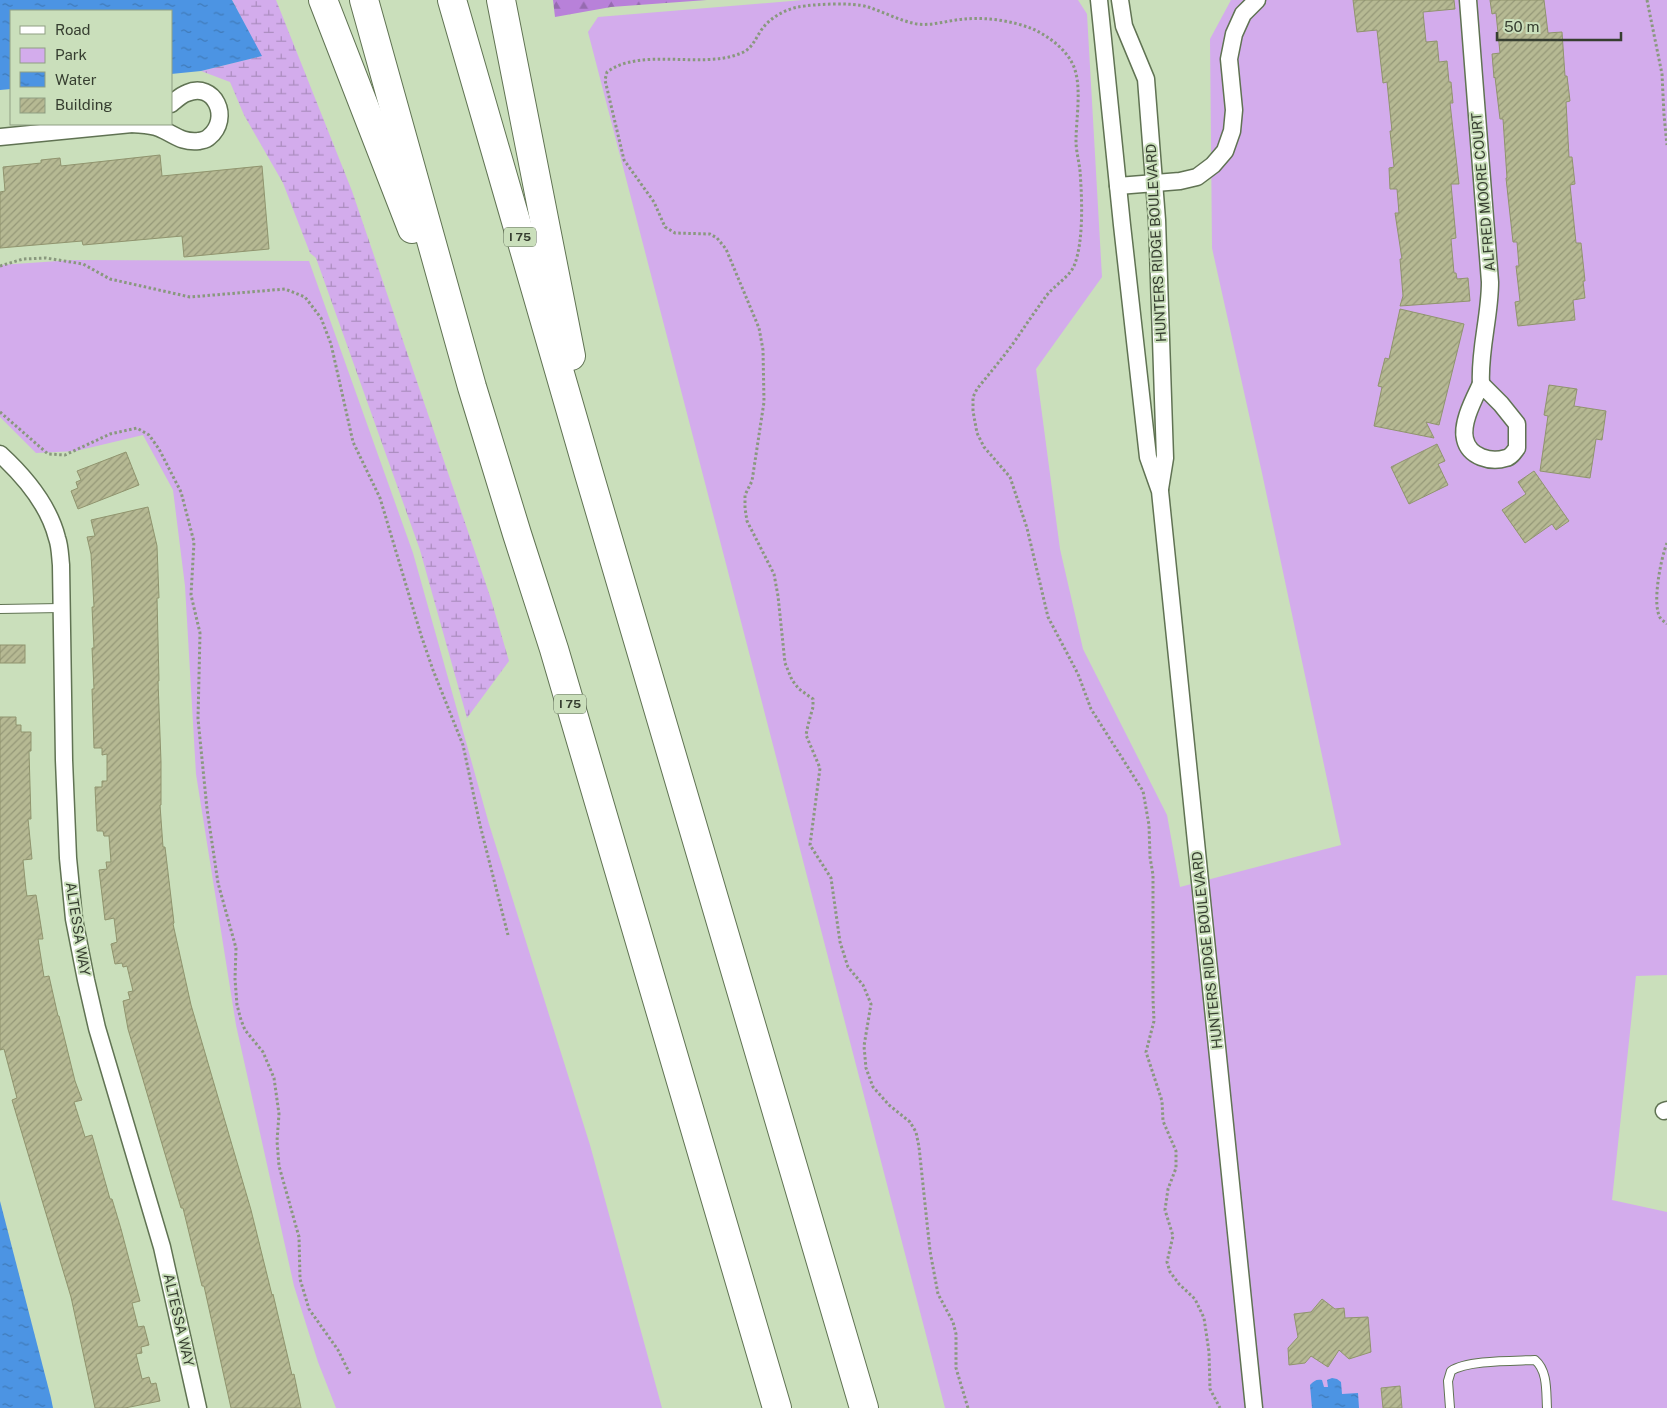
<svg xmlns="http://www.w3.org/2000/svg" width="1667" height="1408" viewBox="0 0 1667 1408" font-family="'Public Sans',sans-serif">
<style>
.green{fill:#d3acec}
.forest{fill:url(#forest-firs)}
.wetland{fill:url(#wetland-marsh)}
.water{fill:url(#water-ripples)}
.building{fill:url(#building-hatch);stroke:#90946e}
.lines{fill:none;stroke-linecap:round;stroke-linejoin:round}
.service-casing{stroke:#607353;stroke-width:10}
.minor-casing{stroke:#607353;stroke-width:19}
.motorway-casing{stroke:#607353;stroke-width:30}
.path{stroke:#89987e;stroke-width:3;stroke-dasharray:2.5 2.5;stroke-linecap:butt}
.service{stroke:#fff;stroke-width:8}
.minor{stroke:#fff;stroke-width:16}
.motorway{stroke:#fff;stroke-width:28}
.labels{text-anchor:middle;stroke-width:4;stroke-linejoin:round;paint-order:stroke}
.shield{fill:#cadfbb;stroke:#626e5a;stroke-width:1}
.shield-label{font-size:12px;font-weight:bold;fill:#363e30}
.street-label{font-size:14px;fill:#363e30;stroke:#cadfbb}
</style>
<defs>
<pattern id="forest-firs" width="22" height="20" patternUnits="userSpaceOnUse" patternTransform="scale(1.25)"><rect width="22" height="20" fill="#b881d9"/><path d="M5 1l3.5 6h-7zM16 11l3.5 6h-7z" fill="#966bb0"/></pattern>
<pattern id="wetland-marsh" width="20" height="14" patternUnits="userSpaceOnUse" patternTransform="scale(1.25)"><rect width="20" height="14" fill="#d3acec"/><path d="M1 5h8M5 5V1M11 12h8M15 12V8" fill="none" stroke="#ac8dc0"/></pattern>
<pattern id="water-ripples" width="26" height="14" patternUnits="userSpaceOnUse" patternTransform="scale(1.25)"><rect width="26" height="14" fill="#4c94e3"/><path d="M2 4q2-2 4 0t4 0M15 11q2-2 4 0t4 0" fill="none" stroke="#407ab8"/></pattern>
<pattern id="building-hatch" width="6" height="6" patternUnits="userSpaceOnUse" patternTransform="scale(1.25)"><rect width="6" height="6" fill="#b6b993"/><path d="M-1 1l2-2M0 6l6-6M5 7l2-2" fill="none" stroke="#959878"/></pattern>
</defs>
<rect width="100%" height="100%" fill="#cadfbb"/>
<g class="green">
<polygon points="803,0 1078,0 1087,14 1102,277 1036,369 1060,549 1083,649 1167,815 1180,887 1341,845 1262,473 1212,248 1210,39 1231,0 1667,0 1667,975 1636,976 1612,1200 1667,1212 1667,1408 945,1408 588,32 598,17"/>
<polygon points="73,260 309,261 413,553 489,824 590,1145 662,1408 336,1408 318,1362 294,1286 236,1025 196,774 185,586 173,490 143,435 76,451 36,453 0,417 0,265"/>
</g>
<polygon class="forest" points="553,0 707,0 611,7 555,17"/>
<polygon class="wetland" points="232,0 276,0 352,191 490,596 509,661 467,718 420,550 316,258 310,253 283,183 244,115 230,82 201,71 261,56"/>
<g class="water">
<polygon points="0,0 232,0 262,56 201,71 171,74 171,11 11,11 11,89 0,90"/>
<polygon points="0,1201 51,1398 53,1408 0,1408"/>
<path d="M1332 1378 1337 1379 1341 1382 1342 1394 1358 1393 1359 1408H1312L1310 1385C1314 1381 1316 1379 1322 1380L1324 1387H1328L1327 1380Z"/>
</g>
<g class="building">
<polygon points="1353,0 1454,0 1455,9 1423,12 1426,42 1437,41 1439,62 1447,61 1449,82 1451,82 1453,103 1450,103 1459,184 1451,184 1456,238 1451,239 1454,273 1456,273 1457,279 1468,278 1470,301 1400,306 1403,296 1400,259 1402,259 1395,213 1399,213 1397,189 1390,189 1389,168 1394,167 1390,131 1392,131 1387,82 1383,83 1377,30 1357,32"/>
<polygon points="1490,0 1544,0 1548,33 1562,32 1565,76 1567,76 1570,101 1566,102 1569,157 1572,157 1575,184 1570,185 1576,243 1581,243 1585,281 1583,281 1585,298 1573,300 1575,320 1518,326 1515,302 1520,301 1516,266 1519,266 1517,242 1513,242 1506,178 1507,178 1503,119 1500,119 1495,77 1494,78 1492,54 1500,53 1496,13 1492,14"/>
<polygon points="160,155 162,176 262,166 269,249 184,257 182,236 83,245 82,241 0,248 0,192 5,191 3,167 41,163 41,160 60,158 61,166"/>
<polygon points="1400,309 1464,324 1439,425 1426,422 1434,438 1374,426 1382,387 1378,386 1385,358 1389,359"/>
<polygon points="1549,385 1577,389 1574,406 1606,411 1602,440 1596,439 1590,478 1540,471 1548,416 1544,415"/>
<polygon points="1437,444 1445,461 1438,464 1448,485 1409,504 1391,467"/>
<polygon points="126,452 139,485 78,509 71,491 78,488 76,482 81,480 77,471"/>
<polygon points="1534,471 1569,521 1556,530 1552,524 1525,543 1502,510 1526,494 1518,482"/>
<polygon points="148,507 157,546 159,598 157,598 159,681 158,681 161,762 161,805 160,805 163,847 165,847 174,923 173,924 191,1005 251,1210 272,1295 273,1294 292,1375 294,1374 301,1408 231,1408 204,1286 202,1286 183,1208 181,1208 128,1029 123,1001 130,999 128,992 133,991 127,966 123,967 122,963 115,964 111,944 117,942 114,918 105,920 99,870 107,869 106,862 111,862 109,836 104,836 103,831 97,831 95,787 102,787 102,781 107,781 107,754 102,755 102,748 94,748 92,689 94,689 92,648 94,648 92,607 94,607 91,554 87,537 95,536 91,520"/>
<rect x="0" y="645" width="25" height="18"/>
<polygon points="0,717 16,717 16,725 21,725 21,732 31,732 31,751 29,751 31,819 28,819 32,859 23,860 26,890 27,896 36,895 43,939 38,939 44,977 49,976 58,1016 59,1016 75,1081 82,1100 74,1102 85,1137 92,1135 110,1199 112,1199 121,1229 140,1301 132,1303 138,1327 144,1326 149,1345 141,1347 142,1353 136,1354 142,1379 149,1377 151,1384 156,1383 160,1401 125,1408 95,1408 71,1297 12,1100 17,1098 4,1049 0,1050"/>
<polygon points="1322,1299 1335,1309 1344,1308 1345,1318 1368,1317 1371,1352 1349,1359 1339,1350 1328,1367 1311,1356 1305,1363 1289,1365 1288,1348 1298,1337 1294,1314 1311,1312"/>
<polygon points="1400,1386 1402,1408 1383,1408 1381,1388"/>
</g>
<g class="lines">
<defs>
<g id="service">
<polyline points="0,609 61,608"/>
<path d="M1450 1408 1448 1381 1451 1371C1467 1360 1514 1361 1535 1360 1548 1371 1546 1392 1547 1408"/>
</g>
<g id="minor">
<polyline points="1099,0 1122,225 1148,457 1160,491 1254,1408"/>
<polyline points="1120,0 1124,26 1146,79 1157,220 1165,458 1160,489"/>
<path d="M1468 0 1490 282C1490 317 1479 350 1481 384"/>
<path d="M132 124C141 125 151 125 159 128 174 134 181 143 199 141 203 140 206 140 209 137 232 118 214 81 187 93 181 95 176 100 171 104"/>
<polyline points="0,137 132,124"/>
<polyline points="1118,186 1180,181 1197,177 1213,165 1225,151 1232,131 1234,110 1229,59 1234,34 1243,14 1257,0"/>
<path d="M1481 384 1501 404 1517 424V448C1514 452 1511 457 1506 458 1491 463 1469 457 1465 439 1461 423 1474 399 1481 384Z"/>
<path d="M0 454C24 476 49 506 57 538 60 546 60 556 61 565L64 760 68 858 74 919 86 980 97 1028 162 1247 198 1408"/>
<polyline points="1664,1111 1667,1110"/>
</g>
<g id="motorway">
<polyline points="323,0 412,229"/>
<polyline points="364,0 472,387 517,534 554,649 777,1408"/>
<polyline points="452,0 589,474 864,1408"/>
<polyline points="501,0 571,356"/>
</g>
</defs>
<use href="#service" class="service-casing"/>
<use href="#minor" class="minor-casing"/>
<use href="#motorway" class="motorway-casing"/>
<g class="path">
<polyline points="1647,0 1662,74 1664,115 1667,145"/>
<polyline points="0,266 23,259 46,258 83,264 110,279 190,297 285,289 305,297 321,318 331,344 353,442 380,498 421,635 433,670 463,745 480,825 508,935"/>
<polyline points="0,412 48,454 65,455 110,434 137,428 149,435 159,449 181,492 194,542 191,595 200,633 198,719 207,809 218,883 236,948 235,979 237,1005 241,1020 245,1030 263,1052 274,1078 279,1114 277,1141 279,1166 299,1237 300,1279 309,1309 338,1350 350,1374"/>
<path d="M1667 543C1661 558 1651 606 1661 619 1663 621 1665 622 1667 624"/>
<path d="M968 1408 956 1368V1334L953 1322 938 1294 930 1251 919 1147 916 1132 910 1122 889 1105 873 1087 866 1068 864 1046 871 1004 863 985 848 967 840 942 831 878 810 845 820 768 806 735 808 725 813 707V699L799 689 792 680 785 663 778 596 774 574 747 521 745 508V495L752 481 764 402 763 350 759 328 726 249 717 238 710 234 675 233 665 227 654 202 624 160 605 80 607 72C641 47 701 69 739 54 752 50 755 39 762 29 770 18 784 10 798 7 815 4 852 2 868 7 884 12 900 21 917 24 933 26 949 20 965 19 987 17 1013 21 1033 29 1050 37 1067 50 1074 67 1082 88 1076 119 1076 141 1076 151 1079 161 1080 171 1082 197 1084 242 1074 266 1069 277 1055 285 1047 295 1035 311 1024 328 1012 345 1001 360 989 374 977 389L973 397V411L977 433 984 447 1010 477 1027 528 1048 617 1078 674 1091 709 1143 791 1149 825 1150 857 1153 875V999L1154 1021 1146 1052 1162 1101 1163 1121 1176 1151V1168L1168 1189 1165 1210 1173 1236 1167 1262 1170 1272 1179 1284 1195 1299 1204 1318 1209 1352 1210 1389 1220 1408"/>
</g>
<use href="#service" class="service"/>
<use href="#minor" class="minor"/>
<use href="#motorway" class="motorway"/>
</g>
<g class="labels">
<g class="shield">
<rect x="504" y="227.5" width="32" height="19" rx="4"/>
<rect x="554" y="694.5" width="32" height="19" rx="4"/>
</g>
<g class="shield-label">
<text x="520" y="241">I 75</text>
<text x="570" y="708">I 75</text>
</g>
<g class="street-label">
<text transform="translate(1483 192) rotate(-95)" y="5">ALFRED MOORE COURT</text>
<text transform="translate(1156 243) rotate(-93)" y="5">HUNTERS RIDGE BOULEVARD</text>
<text transform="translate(78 929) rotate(81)" y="5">ALTESSA WAY</text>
<text transform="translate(1207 950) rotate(-96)" y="5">HUNTERS RIDGE BOULEVARD</text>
<text transform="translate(179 1320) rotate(77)" y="5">ALTESSA WAY</text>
</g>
</g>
<rect x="10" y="10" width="162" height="115" fill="#cadfbb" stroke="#8f9f83"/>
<rect x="20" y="26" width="25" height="8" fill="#ffffff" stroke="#8f9f83"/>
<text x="55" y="35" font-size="15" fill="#363e30">Road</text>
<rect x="20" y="48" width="25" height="15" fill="#d3acec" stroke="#8f9f83"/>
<text x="55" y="60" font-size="15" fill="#363e30">Park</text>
<rect x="20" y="72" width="25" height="15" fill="url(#water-ripples)" stroke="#8f9f83"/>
<text x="55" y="85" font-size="15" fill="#363e30">Water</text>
<rect x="20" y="98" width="25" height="15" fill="url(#building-hatch)" stroke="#8f9f83"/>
<text x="55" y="110" font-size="15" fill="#363e30">Building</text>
<path d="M1497 32v8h124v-8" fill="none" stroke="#363e30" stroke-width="2.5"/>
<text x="1504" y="32" font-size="15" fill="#363e30" stroke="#cadfbb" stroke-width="4" paint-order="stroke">50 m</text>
</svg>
